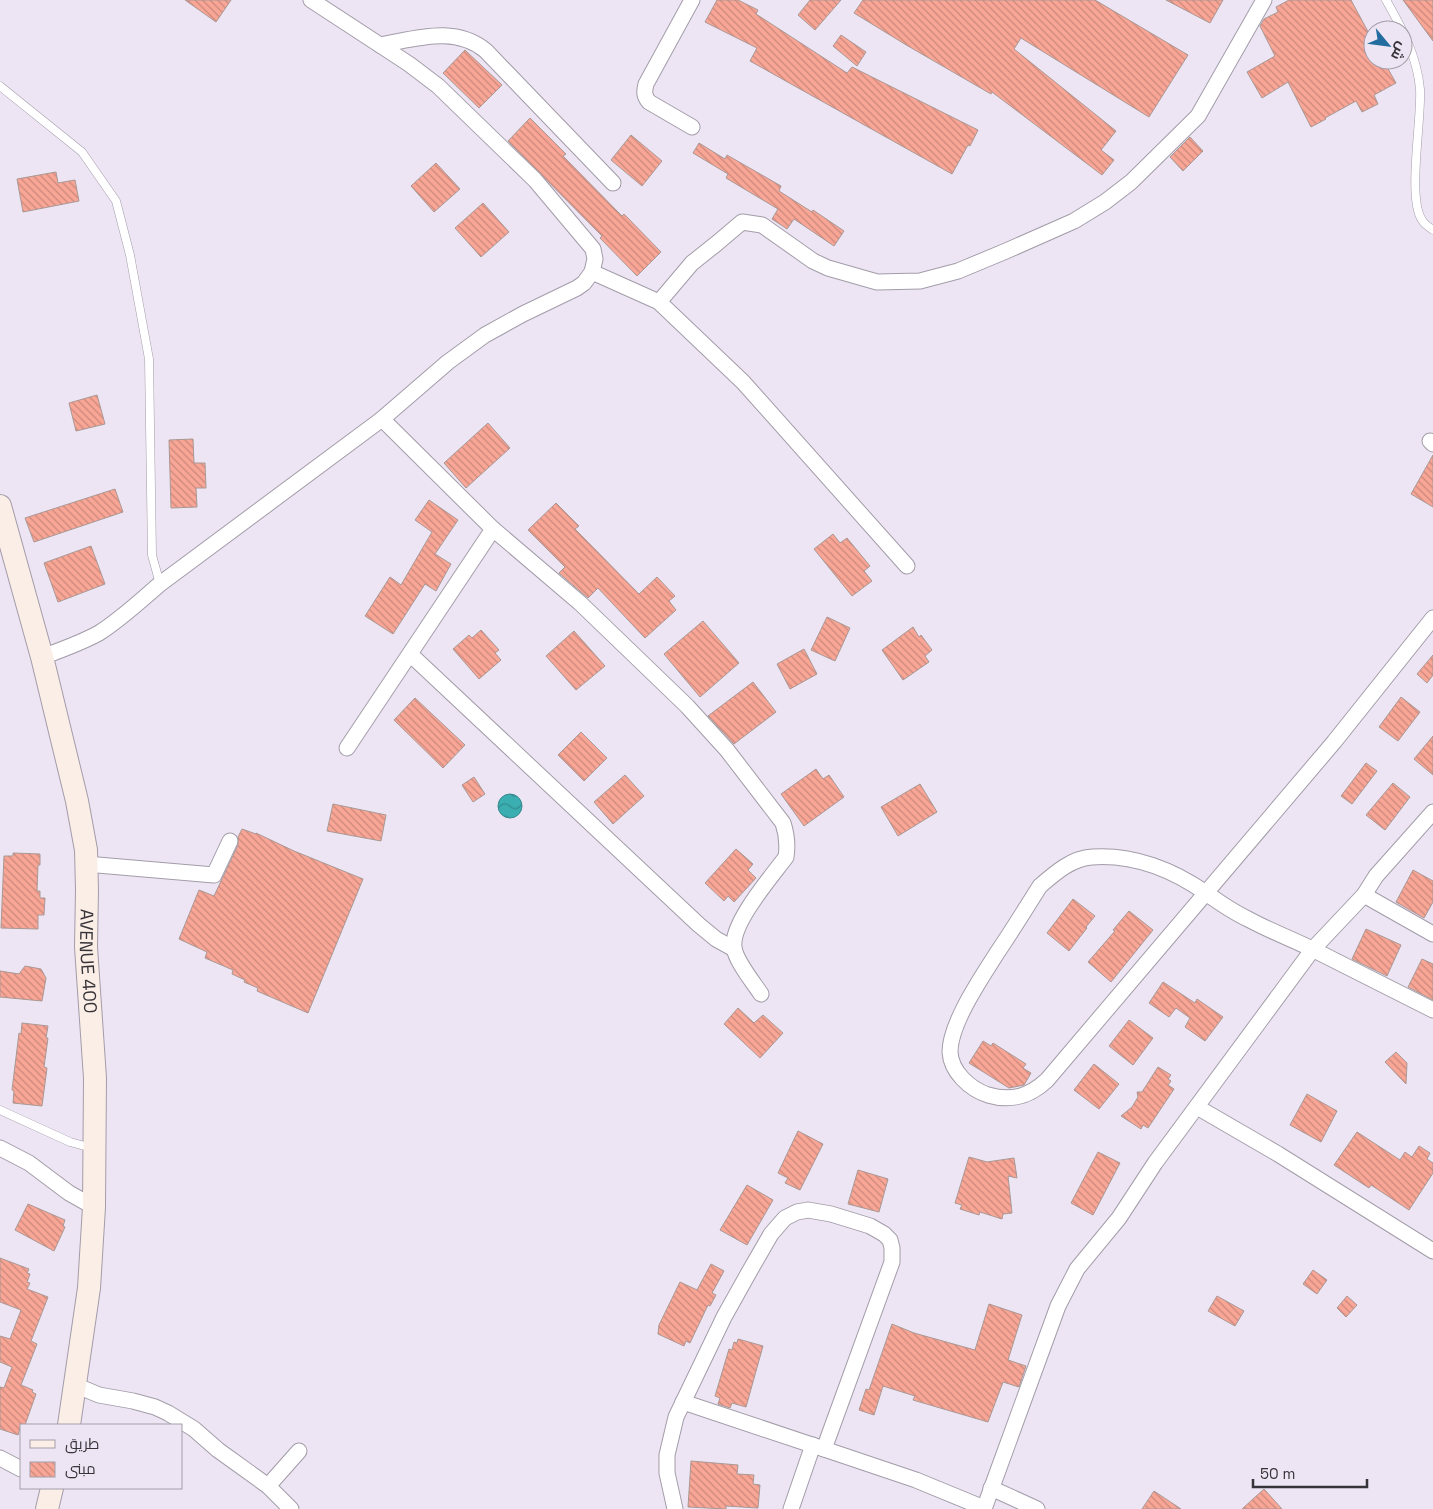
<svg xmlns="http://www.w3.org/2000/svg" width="1433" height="1509" viewBox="0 0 1433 1509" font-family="'Space Grotesk',Cairo,sans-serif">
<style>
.water{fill:url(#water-waves);stroke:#39898d}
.building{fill:url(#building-back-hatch);stroke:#a99895}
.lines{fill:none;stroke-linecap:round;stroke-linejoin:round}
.lane-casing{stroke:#a39ca9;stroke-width:9}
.street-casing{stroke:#a39ca9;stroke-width:17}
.secondary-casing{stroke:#a39ca9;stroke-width:24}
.lane{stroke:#fff;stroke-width:8}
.street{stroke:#fff;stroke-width:15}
.secondary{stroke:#fbeee6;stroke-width:22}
.labels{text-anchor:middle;stroke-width:4;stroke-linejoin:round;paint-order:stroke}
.street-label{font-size:18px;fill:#373439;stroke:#ede5f3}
</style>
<defs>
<pattern id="water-waves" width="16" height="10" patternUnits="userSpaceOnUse" patternTransform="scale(1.25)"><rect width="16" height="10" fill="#3aaeb1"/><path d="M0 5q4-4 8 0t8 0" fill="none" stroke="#328e91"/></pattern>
<pattern id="building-back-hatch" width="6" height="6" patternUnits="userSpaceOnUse" patternTransform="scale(1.25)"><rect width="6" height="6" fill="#f9a696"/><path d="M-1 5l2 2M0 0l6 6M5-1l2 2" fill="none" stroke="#ca887b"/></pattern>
</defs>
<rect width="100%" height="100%" fill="#ede5f3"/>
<circle class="water" cx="510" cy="806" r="12"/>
<g class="building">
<polygon points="185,0 231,0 216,22"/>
<polygon points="717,0 738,0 758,10 756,14 847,73 852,67 978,130 970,146 968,145 952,174 750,61 757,48 705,22"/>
<polygon points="810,0 841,0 815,30 798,15"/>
<polygon points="863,0 1095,0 1188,55 1149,117 1021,38 1014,49 1116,131 1101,150 1114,160 1102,175 992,92 991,94 908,46 854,13"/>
<polygon points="1166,0 1223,0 1210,23"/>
<polygon points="1289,0 1351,0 1373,41 1373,60 1383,60 1396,83 1374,95 1378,104 1362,112 1356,101 1325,118 1326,119 1311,127 1288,82 1262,98 1247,72 1275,56 1260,26 1264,19 1278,12 1276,7"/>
<polygon points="1403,0 1433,0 1433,41"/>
<polygon points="841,35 866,52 857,66 833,46"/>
<polygon points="465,50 502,85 479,108 443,73"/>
<polygon points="530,118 566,154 563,156 622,216 624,214 661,252 637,276 600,238 602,236 508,141"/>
<polygon points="631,135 662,161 642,186 611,160"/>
<polygon points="1190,137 1203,151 1183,171 1170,157"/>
<polygon points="699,143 725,159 727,155 781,186 779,191 812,212 813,210 844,231 834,246 794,219 787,229 772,219 778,209 726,178 728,174 693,153"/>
<polygon points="436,163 460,189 434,212 411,186"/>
<polygon points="56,172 58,183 75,180 79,201 23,212 17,179"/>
<polygon points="483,203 509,232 481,257 455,228"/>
<polygon points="97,395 105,424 76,431 69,403"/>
<polygon points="488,423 510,448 466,488 444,463"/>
<polygon points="193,439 194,463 205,463 206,488 196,488 197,507 171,508 169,440"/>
<polygon points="1433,455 1433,507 1411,494"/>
<polygon points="115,489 123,512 34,542 25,518"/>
<polygon points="429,500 458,520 435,554 451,564 436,591 425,584 393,634 365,616 390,577 401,585 432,532 415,520"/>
<polygon points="556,503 579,526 575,529 639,594 657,577 675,596 669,601 676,610 645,638 598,588 588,598 559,573 565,567 528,530"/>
<polygon points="833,534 840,543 847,538 870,566 864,571 872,581 852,596 814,549"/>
<polygon points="91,546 105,584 58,602 44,563"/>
<polygon points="827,617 850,628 835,661 811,650"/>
<polygon points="703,621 739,663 700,697 664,654"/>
<polygon points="913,627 919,637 921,635 932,650 925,656 929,662 903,680 882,650"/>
<polygon points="481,630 499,650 495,653 501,660 479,679 453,649 469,635 472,638"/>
<polygon points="574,631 605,666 576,690 546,656"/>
<polygon points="804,649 817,674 790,689 777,664"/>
<polygon points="1433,655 1433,675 1427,683 1417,674"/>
<polygon points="753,682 776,712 734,744 708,716"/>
<polygon points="1401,697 1420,712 1398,741 1379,727"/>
<polygon points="415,698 465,745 443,768 394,720"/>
<polygon points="581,732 607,758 584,781 558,755"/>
<polygon points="1433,736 1433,775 1414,759"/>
<polygon points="1366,763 1377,771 1352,804 1341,796"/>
<polygon points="816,769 823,779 829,775 844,797 804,826 781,794"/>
<polygon points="625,775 644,796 613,824 594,802"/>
<polygon points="474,777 485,794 473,802 462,785"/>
<polygon points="1393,783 1410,797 1385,830 1366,815"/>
<polygon points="920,784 937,812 898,836 881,807"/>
<polygon points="333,804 386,815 381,841 327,831"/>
<polygon points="242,829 256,834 256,833 294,851 363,879 308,1013 257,991 258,988 244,982 245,980 232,974 233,970 205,958 207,952 179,939 199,890 214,896 238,845 238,837"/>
<polygon points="736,849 753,864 748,870 756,878 734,902 728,896 724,901 705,883"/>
<polygon points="13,853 40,854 40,865 38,865 37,891 40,891 40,898 45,898 44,915 38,915 38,929 1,928 4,856 13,856"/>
<polygon points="1413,870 1433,881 1433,902 1424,918 1396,902"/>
<polygon points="1073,899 1095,916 1086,927 1087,928 1069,951 1047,933"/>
<polygon points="1129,911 1153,930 1111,982 1088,962 1115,931 1113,930"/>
<polygon points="1366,929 1401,945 1387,976 1352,959"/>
<polygon points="1422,959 1433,964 1433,1000 1408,987"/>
<polygon points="25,966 41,969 46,978 42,1001 0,997 0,971 19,974"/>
<polygon points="1163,982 1195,1003 1197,999 1223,1017 1205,1041 1185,1027 1190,1018 1176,1008 1169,1017 1149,1003"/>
<polygon points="738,1008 754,1023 763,1015 783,1033 760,1058 724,1024"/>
<polygon points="1129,1020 1153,1038 1133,1065 1109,1046"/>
<polygon points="22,1023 48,1026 46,1038 48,1038 44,1067 47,1068 42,1106 13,1103 14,1091 12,1090 19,1033 21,1034"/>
<polygon points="983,1041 991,1046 993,1043 1026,1064 1023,1068 1031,1073 1024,1085 1009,1088 969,1063"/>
<polygon points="1396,1052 1407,1063 1406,1084 1385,1062"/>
<polygon points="1094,1064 1119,1084 1099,1109 1074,1090"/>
<polygon points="1158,1067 1171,1075 1168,1079 1171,1081 1168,1085 1174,1089 1148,1128 1143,1125 1141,1129 1121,1116 1132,1107 1138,1097 1137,1092 1142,1092"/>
<polygon points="1307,1094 1337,1111 1321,1142 1290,1125"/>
<polygon points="798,1131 823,1144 800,1190 785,1183 788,1178 778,1173"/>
<polygon points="1357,1132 1400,1160 1405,1152 1412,1157 1419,1146 1430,1153 1427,1159 1433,1163 1433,1173 1409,1210 1371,1185 1369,1188 1334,1165"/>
<polygon points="1098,1152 1120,1163 1093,1215 1071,1203"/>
<polygon points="969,1157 987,1162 1014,1158 1017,1178 1008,1176 1012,1213 1003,1214 1002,1219 980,1212 979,1215 960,1209 962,1205 955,1203"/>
<polygon points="858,1170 888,1179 879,1212 848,1204"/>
<polygon points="747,1185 773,1200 747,1245 720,1230"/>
<polygon points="28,1204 65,1220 63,1226 65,1227 54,1251 15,1230"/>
<polygon points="0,1258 29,1269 27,1273 30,1274 27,1282 30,1283 27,1289 48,1297 31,1341 37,1344 21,1385 33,1390 32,1392 36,1394 25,1425 21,1425 18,1435 0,1429 0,1387 4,1388 12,1367 0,1362 0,1336 10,1339 21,1310 0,1302"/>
<polygon points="711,1264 724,1271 712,1293 716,1295 710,1306 708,1305 690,1343 686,1341 684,1346 658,1334 659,1325 680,1282 697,1290"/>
<polygon points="1313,1270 1327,1280 1317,1294 1303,1284"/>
<polygon points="1217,1296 1244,1311 1235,1326 1208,1311"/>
<polygon points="1347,1296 1357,1305 1346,1317 1337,1308"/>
<polygon points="989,1304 1022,1315 1008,1360 1026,1366 1019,1387 1003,1382 988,1422 913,1400 915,1396 883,1386 874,1415 859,1410 866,1389 869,1390 892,1324 914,1333 975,1350"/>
<polygon points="738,1339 763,1346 746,1407 732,1403 730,1408 718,1404 720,1398 715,1396 729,1349 732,1350 734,1342 737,1343"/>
<polygon points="691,1461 738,1465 737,1474 754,1475 753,1484 760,1485 758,1508 726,1506 726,1509 688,1507"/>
<polygon points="1264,1489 1282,1509 1242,1509"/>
<polygon points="1154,1491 1181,1509 1142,1509"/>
</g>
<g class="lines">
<defs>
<g id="lane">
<path d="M1386 0C1402 28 1417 56 1420 89 1422 119 1407 198 1422 220 1424 224 1429 227 1433 230"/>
<polyline points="0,86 82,152 116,201 130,255 149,359 152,555 160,584"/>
<polyline points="0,1110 70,1142 92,1148"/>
</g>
<g id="street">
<polyline points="311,0 409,64 438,86 535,180 593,249 595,259 592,272"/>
<path d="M380 45C416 39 455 25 486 51L613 183"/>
<path d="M692 127 649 102C644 96 644 92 646 84L692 0"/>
<polyline points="659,302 692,263 716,244 742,222 762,225 813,261 828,268 877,282 920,281 958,271 1006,251 1074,221 1105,202 1131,182 1198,116 1264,0"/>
<path d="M382 419 493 529 580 603 687 706 727 750 783 823C787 835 788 844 786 857 772 876 731 923 734 947 735 960 753 982 761 994"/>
<polyline points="1430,441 1433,444"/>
<path d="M1433 618 1334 742 1047 1080C1030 1096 1012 1102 988 1095 970 1089 951 1072 950 1052 950 1023 982 977 997 953 1012 931 1026 908 1040 886 1055 873 1072 858 1092 857 1133 854 1173 870 1206 893 1220 903 1233 912 1248 919 1270 931 1292 939 1314 950 1354 970 1393 990 1433 1010"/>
<polyline points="410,654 699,925 716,939 734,949"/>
<path d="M42 657C61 650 81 643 99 633 121 619 140 601 160 584L382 419 448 362 485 335 523 314 577 288 584 283 592 272 659 302 743 382 907 566"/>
<polyline points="347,748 493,529"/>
<polyline points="86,864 214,875 230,841"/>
<polyline points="1364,895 1433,934"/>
<polyline points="1197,1107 1278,1154 1433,1251"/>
<polyline points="0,1148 29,1163 69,1193 94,1207"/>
<polyline points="75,1385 99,1395 133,1401 155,1407 168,1413 194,1429 218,1450 268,1486 291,1509"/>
<polyline points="683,1402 824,1449"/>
<polyline points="0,1458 21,1469"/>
<polyline points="268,1486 299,1451"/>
<polyline points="991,1488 1037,1509"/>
<polyline points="675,1509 667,1473 667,1455 676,1417 724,1317 748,1274 771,1234 785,1218 797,1212 808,1210 831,1214 870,1226 884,1234 890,1240 892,1248 892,1262 824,1449 916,1480 984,1508"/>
<polyline points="791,1509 813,1445"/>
<polyline points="984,1509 1058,1306 1077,1269 1119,1218 1155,1163 1313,949 1364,895 1376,876 1433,812"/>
</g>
<g id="secondary">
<path id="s1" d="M0 506 42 657 77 801 86 850 87 890 86 947 95 1078 94 1207 89 1288 69 1425"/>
<polyline points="47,1509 52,1488"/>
</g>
</defs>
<use href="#lane" class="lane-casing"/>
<use href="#street" class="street-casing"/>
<use href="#secondary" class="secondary-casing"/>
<use href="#lane" class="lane"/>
<use href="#street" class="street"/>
<use href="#secondary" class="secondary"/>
</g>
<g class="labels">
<g class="street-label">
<text dy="6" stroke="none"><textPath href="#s1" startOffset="466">AVENUE 400</textPath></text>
</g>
</g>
<rect x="20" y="1424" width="162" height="65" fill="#ede5f3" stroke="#a49ea9"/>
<rect x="30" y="1440" width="25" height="8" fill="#fbeee6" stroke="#a49ea9"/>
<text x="65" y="1449" font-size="15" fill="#373439">طريق</text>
<rect x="30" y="1462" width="25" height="15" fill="url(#building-back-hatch)" stroke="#a49ea9"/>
<text x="65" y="1474" font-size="15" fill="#373439">مبنى</text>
<g transform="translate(1388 45) rotate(119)"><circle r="24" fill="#ede5f3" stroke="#a49ea9"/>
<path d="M0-4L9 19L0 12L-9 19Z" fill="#226c9f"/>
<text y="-8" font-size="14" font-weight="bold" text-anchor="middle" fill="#373439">ش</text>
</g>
<path d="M1253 1479v8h114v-8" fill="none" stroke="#373439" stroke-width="2.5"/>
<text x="1260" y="1479" font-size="15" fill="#373439" stroke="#ede5f3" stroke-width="4" paint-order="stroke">50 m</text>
</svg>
